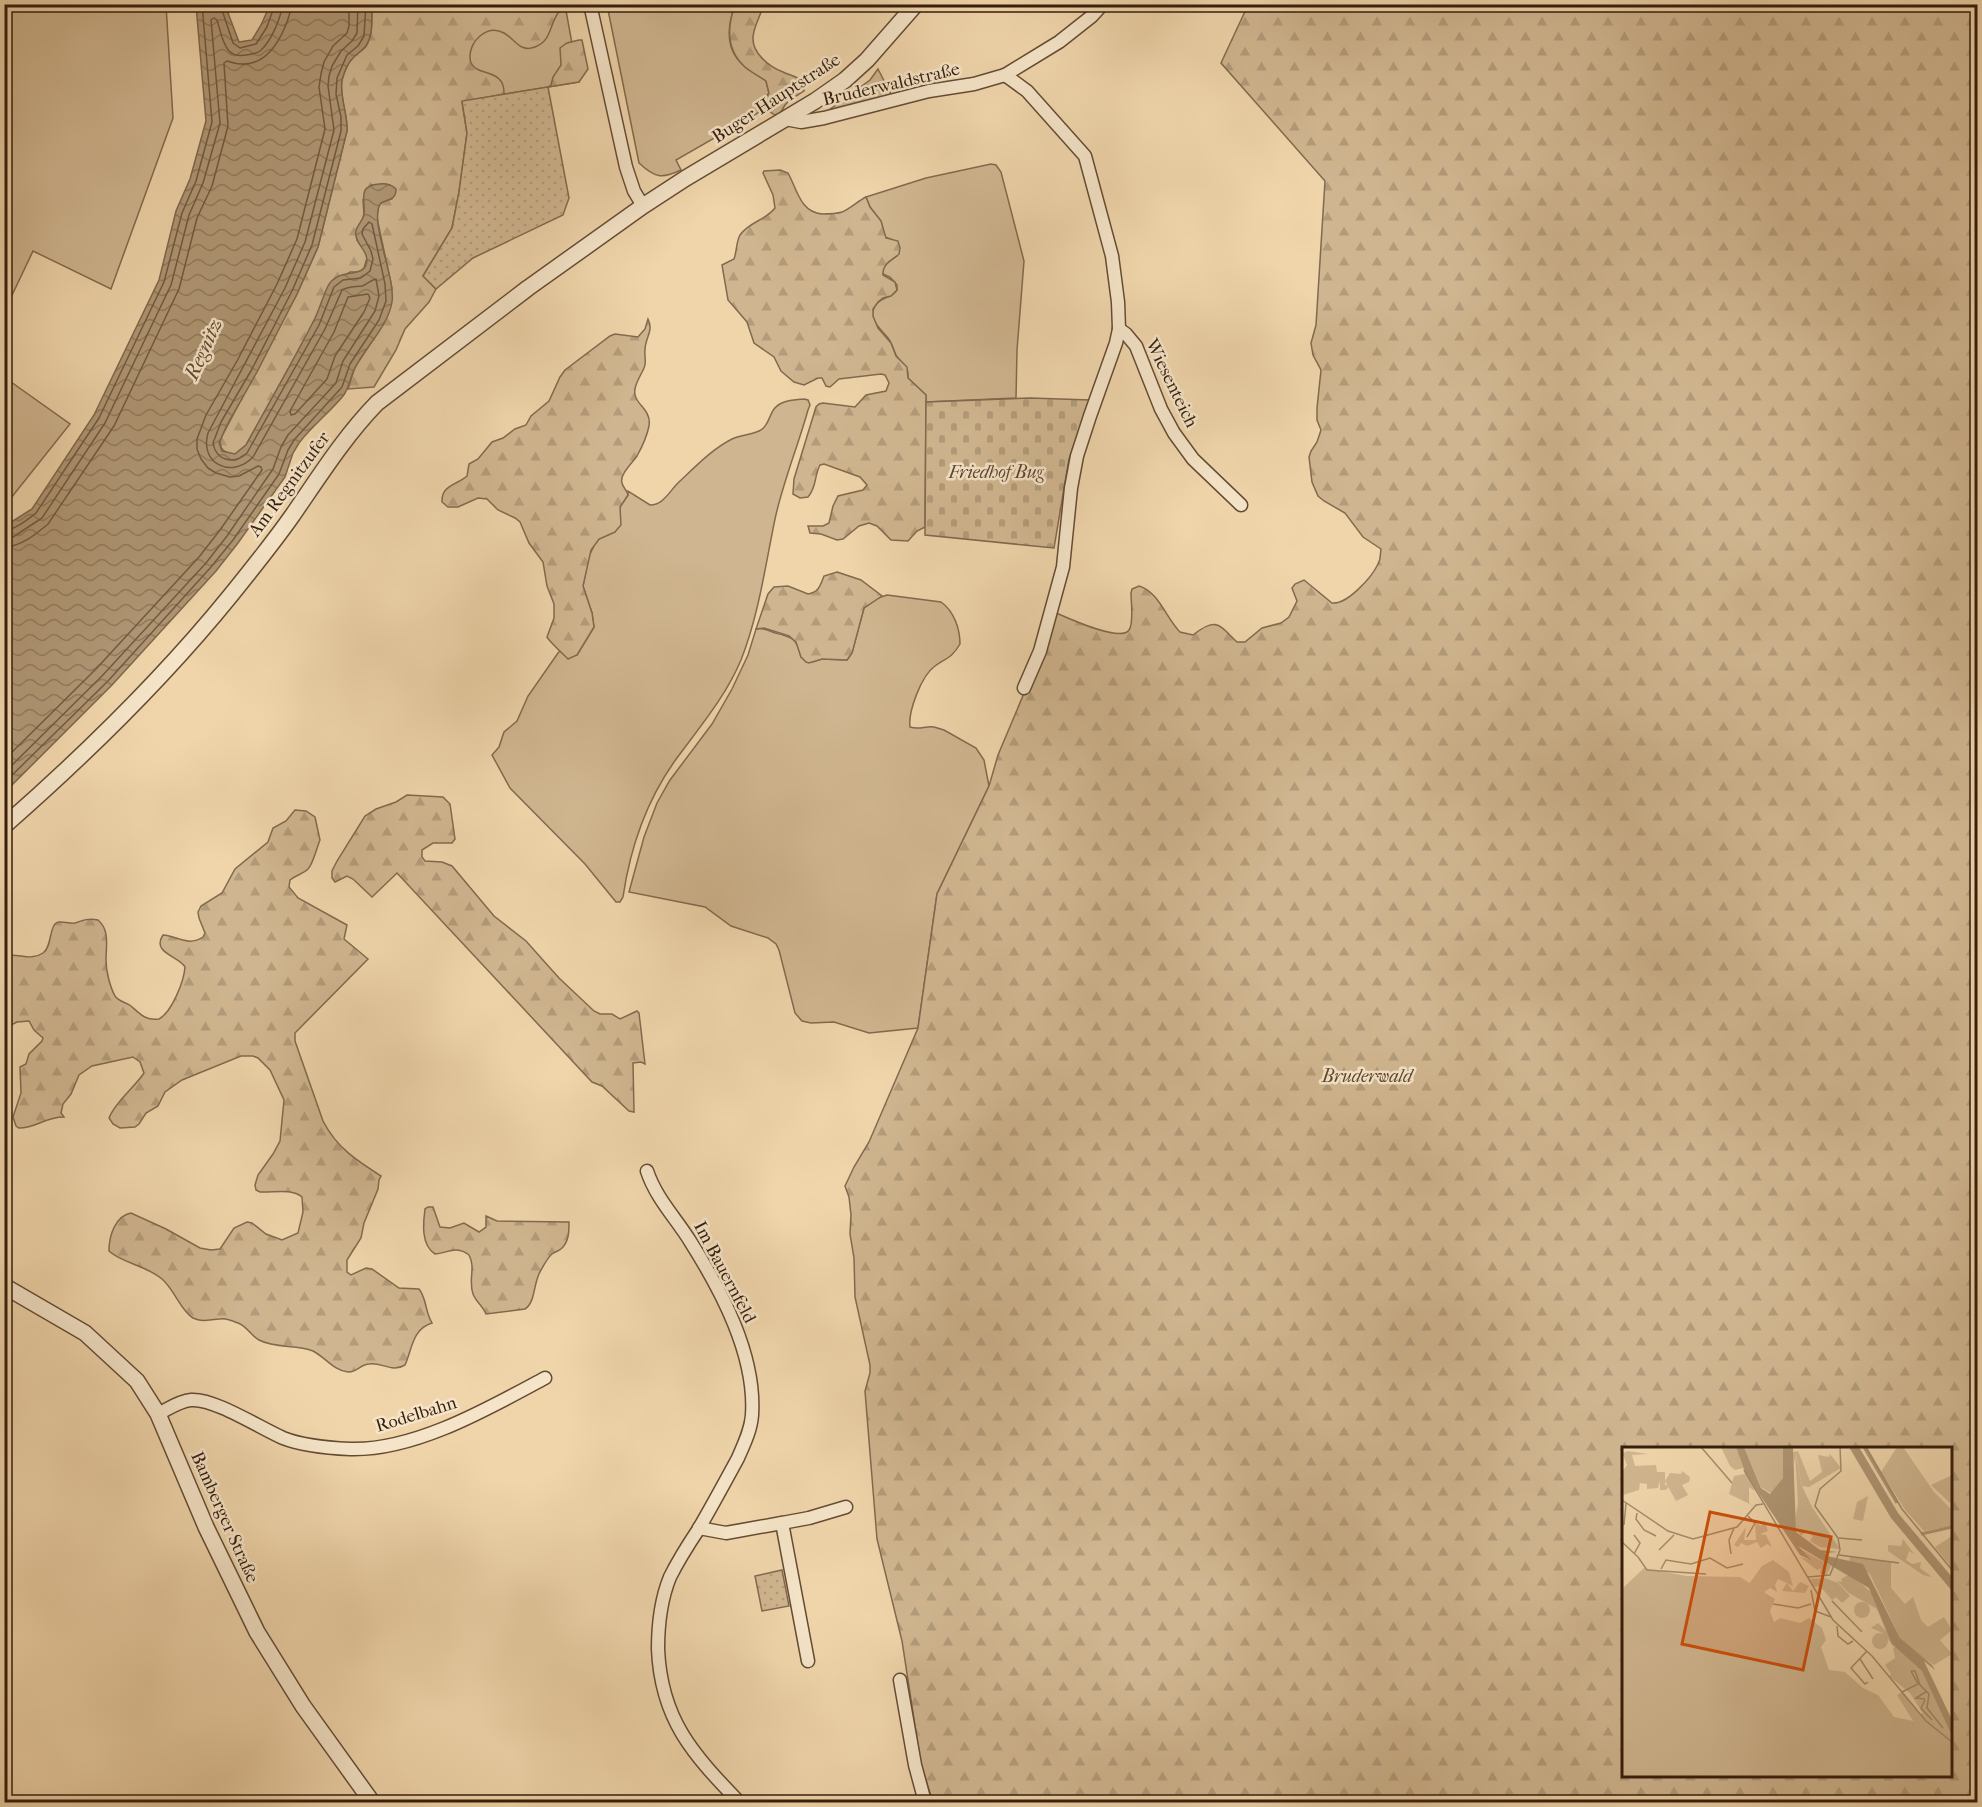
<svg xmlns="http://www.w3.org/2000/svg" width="1982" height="1807" viewBox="0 0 1982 1807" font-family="'IM FELL French Canon',serif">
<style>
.green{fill:#d0b690;stroke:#826a4e;stroke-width:1.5}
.forest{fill:url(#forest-firs);stroke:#826a4e;stroke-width:1.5;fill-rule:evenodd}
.cemetery{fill:url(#cemetery-stones);stroke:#826a4e;stroke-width:1.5}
.park{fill:url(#park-dots);stroke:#826a4e;stroke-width:1.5}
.water{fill:url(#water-waves);stroke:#7f674b;stroke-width:1.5}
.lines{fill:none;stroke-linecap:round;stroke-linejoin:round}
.shore{stroke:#725a41;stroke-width:1.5}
.minor-casing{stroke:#644c34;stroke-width:15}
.tertiary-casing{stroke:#644c34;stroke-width:18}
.minor{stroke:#f5e4c8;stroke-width:12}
.tertiary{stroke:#f5e4c8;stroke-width:15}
.labels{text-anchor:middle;stroke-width:5;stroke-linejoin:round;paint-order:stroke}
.street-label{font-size:18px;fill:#351e0d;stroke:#f5e4c8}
.park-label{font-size:18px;font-style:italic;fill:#5c442e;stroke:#f5e4c8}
.water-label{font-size:20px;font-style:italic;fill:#604831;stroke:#f5e4c8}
.inset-river{fill:none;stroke:#b09775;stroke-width:3}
.inset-road{fill:none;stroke:#a58c6c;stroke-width:1.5}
.view{fill:#cd500c;fill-opacity:0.15;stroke:#cd500c;stroke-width:3}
.inset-edge{fill:none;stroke:#351e0d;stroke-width:3}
</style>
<defs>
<pattern id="forest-firs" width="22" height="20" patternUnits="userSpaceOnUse" patternTransform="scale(1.5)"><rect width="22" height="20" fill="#d0b690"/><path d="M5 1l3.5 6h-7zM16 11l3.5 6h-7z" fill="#b39c7b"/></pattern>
<pattern id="cemetery-stones" width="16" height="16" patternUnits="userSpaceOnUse" patternTransform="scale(1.5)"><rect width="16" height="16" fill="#d0b690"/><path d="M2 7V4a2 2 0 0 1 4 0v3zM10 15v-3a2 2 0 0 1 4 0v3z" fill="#b39c7b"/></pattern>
<pattern id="park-dots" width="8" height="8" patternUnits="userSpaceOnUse" patternTransform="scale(1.5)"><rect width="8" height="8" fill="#d0b690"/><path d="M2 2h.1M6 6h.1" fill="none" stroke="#b39c7b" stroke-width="1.8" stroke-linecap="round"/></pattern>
<pattern id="water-waves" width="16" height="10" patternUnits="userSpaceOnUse" patternTransform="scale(1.5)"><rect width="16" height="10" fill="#b09775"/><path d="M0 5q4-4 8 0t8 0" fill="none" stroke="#907b5e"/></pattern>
</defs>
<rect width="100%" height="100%" fill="#f0d5ab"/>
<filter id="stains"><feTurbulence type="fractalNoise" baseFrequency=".00333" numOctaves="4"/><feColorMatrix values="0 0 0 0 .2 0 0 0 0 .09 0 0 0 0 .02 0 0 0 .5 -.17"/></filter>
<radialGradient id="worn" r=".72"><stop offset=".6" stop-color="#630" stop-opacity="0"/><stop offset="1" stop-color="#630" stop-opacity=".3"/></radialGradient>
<g class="green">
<polygon points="5,4 166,5 173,118 111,289 33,251 5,310"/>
<polygon points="444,5 565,5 579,82 462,101"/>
<path d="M607 5H735C728 24 725 48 742 64 749 71 758 75 766 81L769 93 764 99 765 104 768 107 676 160 681 170C662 179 655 178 639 163Z"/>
<polygon points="878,69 893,98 822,115 870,80"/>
<path d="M991 164 996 165 1001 172 1024 261 1017 350 1016 398 926 402V395L908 378C909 365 901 364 896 355 893 349 892 343 888 338 880 328 867 319 875 306 880 297 891 299 897 290V285L890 277 883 274C882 265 890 261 897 256L893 240 885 237 881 221 870 207 866 197 926 178Z"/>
<polygon points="4,377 70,424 11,498 5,498"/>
<path d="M804 399 808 400 810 405 808 410C798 446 783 482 775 519 765 567 759 614 741 660 725 698 698 729 674 762 646 802 630 849 623 897L620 902H616L585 864 510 788 492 755 499 747 504 732 517 721 528 696 558 653 561 650 577 655 594 627 592 613 583 586 588 558 595 544 599 539 615 532 620 507 628 495V491L650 505C663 505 669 492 678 483 694 468 712 449 732 439 740 435 750 435 759 431 768 427 769 416 774 409 781 400 794 400 804 399Z"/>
<path d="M887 595 941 602C954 611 960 629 960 644 952 658 946 658 935 666 921 676 908 712 910 727 919 730 925 726 934 727L944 730 976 748 984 760 989 786 937 894 918 1028 869 1033 834 1022 811 1023 802 1021 795 1013 779 950 776 944 768 938 731 926 705 907 629 892 644 837 657 803 670 780 712 724 732 689 748 655 756 629C764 627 768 631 775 633 792 637 797 638 801 657L812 662 822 659 847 660 852 653 864 608 878 598Z"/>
</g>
<g class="forest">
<path d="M372 5H568C565 8 561 10 558 13 549 26 552 40 535 47 520 53 515 39 504 33 487 24 469 41 470 58 471 79 505 65 504 94L462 102 467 133 459 192 452 228 423 276 436 289 429 302 405 329 396 350 374 387 348 389 355 367 380 329 392 288 377 218 378 206 384 201 392 199 390 185H371L363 200 364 214 357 240 366 252 367 258 364 268 360 272H350L329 285 314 322 246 445 235 454C225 454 218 449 221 438L297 294 318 247 347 131C348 114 339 96 342 80 344 73 347 64 352 59 356 54 362 51 366 46 374 33 371 19 372 5Z"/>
<path d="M735 5H763C761 16 754 25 753 37 752 53 769 67 783 72 791 76 798 76 804 83V91C794 98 784 101 781 114L778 116C767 113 762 102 769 93L766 81C759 76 752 73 745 67 726 50 727 27 735 5Z"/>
<path d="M1248 5H1977V1802H933L921 1765 902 1641 877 1539 865 1391 870 1373V1365L855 1297 854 1258 850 1234 851 1215 849 1197 845 1186 854 1167 869 1142 918 1028 937 894 989 786 998 755 1041 653 1054 612C1066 617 1120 643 1129 630 1134 624 1131 602 1131 593L1132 589 1139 586C1159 592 1166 618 1180 632L1193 635C1217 616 1219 625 1237 642H1245L1262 628 1281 623 1289 617 1297 601 1292 588 1295 584 1304 580 1332 603C1347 605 1372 577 1378 564 1381 559 1380 555 1381 549L1363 537 1345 513 1324 501 1318 496 1312 482 1309 457 1311 451 1317 442 1321 430 1317 420V408L1321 370 1313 355 1311 343 1316 325 1325 181 1221 63ZM1624 1448H1950V1776H1624Z"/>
<polygon points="579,40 582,40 588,69 579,82 548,87 551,85 553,77 561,65 560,48 567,43"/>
<path d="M780 170 788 173C797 189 800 212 822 214 829 214 836 214 842 212 850 209 858 201 866 197L870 207 881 221 886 238 898 241 900 248 899 254C893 260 882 263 883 275L895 282 897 290 891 296 883 298 878 302 873 309V316L878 328 891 343 896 356 907 367 908 378 926 395 925 527 917 531 908 541 891 540 877 526 869 523 859 526 843 539 837 540 821 534 810 533 808 526H823L829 523 833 506 838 496 863 490 867 485 860 477 824 464 820 465C814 476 817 487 808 497L800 498 793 494 794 479 816 407 819 404 823 403 855 407 866 395 886 391 889 383 885 375 881 374 839 379 830 387 826 386 822 378H818L804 385 794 382 781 371 774 357 754 343 747 322 728 300 722 265 734 259C737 251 736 242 740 235 749 222 766 220 775 208L773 195 763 173 764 171Z"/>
<path d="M648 319C654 331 645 338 645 350 644 356 647 362 644 368 641 375 636 382 635 389 632 404 652 408 649 426 647 436 642 447 637 456 633 462 619 475 622 483 623 488 627 490 628 495L620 507 621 525 615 532 599 539 591 550 583 586 592 613 594 627 577 655 568 659C565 656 548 640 547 637L554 618V604L547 586 543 562 529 543 520 522 515 518 498 510 487 499 478 498 458 507H448L442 502C441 485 457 485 467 476L469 464 478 459 492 442 503 438 515 429 526 425 531 416 549 401 560 377 565 370 610 336 615 334 638 337 645 329Z"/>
<path d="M837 572 861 580 882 596 864 608 852 653 847 660 822 659 809 663 806 662 801 657 796 642 789 636 764 628 756 629 768 594 774 587 788 586 808 594C819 592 820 586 824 576Z"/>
<polygon points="407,795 443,797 450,804 455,839 452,843 433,843 422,850 422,857 425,861 442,862 452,866 494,916 526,941 559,978 594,1011 600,1014 612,1014 620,1019 637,1011 639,1013 645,1064 641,1062 633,1063 634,1112 629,1111 602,1086 592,1082 397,873 372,897 353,879 347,876 335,882 332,878 332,871 337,861 365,816 376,809 396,802"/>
<path d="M295 810 306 811 315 817 320 840C317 847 313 864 308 869 303 874 296 875 290 880L289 887 298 898 347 925 344 939 368 959 295 1033V1041L323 1121C337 1148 356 1160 381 1176L379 1180 378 1189 364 1223 361 1238 347 1260V1272L351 1275 366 1268 372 1269 399 1288 419 1289C427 1299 425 1312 432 1323 412 1329 412 1350 405 1365 392 1373 382 1362 369 1364 361 1364 356 1373 348 1372 334 1371 325 1357 313 1351 296 1344 276 1349 259 1340 251 1336 247 1326 238 1323 233 1321 226 1318 220 1319 211 1319 203 1323 193 1318 181 1311 174 1289 162 1279 147 1266 122 1263 109 1251 109 1236 115 1216 131 1213L166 1229 200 1248 211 1250 220 1249 234 1228 247 1222 252 1223 266 1234 282 1240 298 1233 303 1212 302 1197C291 1188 273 1193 260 1192L256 1190 255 1185 258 1175 273 1154 280 1141 284 1100 270 1070 258 1058 253 1056H241L182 1080 165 1092 158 1106 146 1113 139 1124 135 1127 120 1128 113 1124 109 1118C115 1102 134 1088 144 1073L140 1062 133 1057 92 1066 79 1075 71 1094 63 1104 61 1113 64 1117C44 1117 37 1128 19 1128L16 1126 13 1117 21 1093 20 1067 26 1064 29 1054 42 1041 43 1038 34 1030 29 1021 17 1022 5 1028V956C18 952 30 962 43 953 52 947 49 928 56 923 60 920 69 924 75 923 83 920 89 918 98 920 110 930 106 946 106 960 106 971 110 987 115 996 119 1002 126 1002 131 1006 140 1014 146 1021 159 1019 172 1012 184 981 185 967 179 956 151 953 163 935 178 936 188 947 203 937L205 933 199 918 198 912 201 906 222 893 235 869 268 842 273 828 286 821Z"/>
<path d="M428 1207H433L440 1227 450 1228 464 1223 479 1232 486 1227V1216L497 1221 569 1222C569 1232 569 1242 561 1249 558 1251 555 1252 552 1254 548 1257 544 1265 541 1270 533 1282 536 1302 525 1309L486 1314C483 1306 476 1302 473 1294 468 1280 476 1268 469 1255 456 1245 448 1253 435 1254 421 1245 423 1224 425 1209Z"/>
</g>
<polygon class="cemetery" points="1030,398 1090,400 1069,459 1054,548 925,535 926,402"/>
<g class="park">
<polygon points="548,87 569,198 563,215 473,258 436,289 423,276 452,228 459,192 467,133 462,101"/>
<polygon points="782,1570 789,1606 762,1611 755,1576"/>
</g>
<path class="water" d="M196 5H225L239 42 252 40 261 25 270 5H372C371 19 374 33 366 46 362 51 356 54 352 59 347 64 344 73 342 80 339 96 348 114 347 131L318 247 297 294 257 372 227 425 219 443 222 451 235 454 246 445C268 405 291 365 312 324 319 312 322 298 328 286 337 268 361 278 366 265 370 252 358 247 356 236 354 227 362 223 364 215 366 201 356 186 379 184 386 183 391 184 396 189 396 200 389 199 381 203 368 219 396 278 392 302 388 326 367 345 356 366 350 376 350 387 343 396 330 412 312 426 299 443L293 453 285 477 238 543 216 571 112 685 5 792V526L32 509 94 415 159 280 176 211 190 179 206 121Z"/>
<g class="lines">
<g class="shore">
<polyline points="220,4 233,43 240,48 256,44 267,27 275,4"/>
<polygon points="368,294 370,298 364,312 335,356 327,379 295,414 291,415 290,411 334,332 348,297"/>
<path d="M4 531C16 529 27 520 36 513L99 418 164 282 182 213 196 181 212 122 202 4"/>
<path d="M4 538 13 537 42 518 105 423 171 285 189 215 203 183 220 123 211 20 214 18 217 20C220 29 222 43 229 51 234 56 240 56 246 55 251 54 256 54 260 51 270 43 282 17 282 4"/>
<path d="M4 547C21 547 36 534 48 524L114 426 179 289 197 218 212 186 228 126 224 63 227 61C257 72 274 53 285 27 288 20 291 13 291 4"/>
<polyline points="4,760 96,669 199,557 220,530 262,470 261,467 258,466 239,476 230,477 216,473 208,468 201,459 197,449 197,439 206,415 237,361 277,284 297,239 325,129 319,87 321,74 324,62 333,46 347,33 349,26 349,4"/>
<path d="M4 773 102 676 206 563 227 536 273 469 281 447 288 435 336 383 343 361 375 311 379 296 376 279C371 280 367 284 362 286 354 287 349 286 342 290L325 329 253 457C232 479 199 464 208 433L285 288 305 242 334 130 328 86 329 76 332 66 341 51 352 41 357 33 358 4"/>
<path d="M4 783 108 681 211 567 233 540 279 474 288 450 294 440 342 387 350 364 379 320 386 301 385 284 372 224 369 222 363 229 362 234 371 251 373 259 370 271 361 278 343 280 334 287 319 325 247 453C234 465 216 461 213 443L221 422 252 369 292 291 312 245 341 131V117L336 94 337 78 347 55 358 46 364 36 366 4"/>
</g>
<defs>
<g id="minor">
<polyline points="590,4 626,167 634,191 643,206"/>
<polyline points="1005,75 1027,91 1085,156 1112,256 1118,302 1119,329 1116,343 1090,416 1077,456 1071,488 1063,567 1040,651 1024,688"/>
<polyline points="785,119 801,122 824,118 929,91 974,84 1005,75 1059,42 1092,16 1103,4"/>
<polyline points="1119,329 1126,334 1136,346 1161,409 1174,433 1193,459 1241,505"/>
<path d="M647 1171C656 1198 675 1217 690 1241 721 1290 756 1355 752 1415 751 1430 744 1444 738 1458 725 1482 712 1506 698 1530 688 1545 678 1561 670 1577 661 1599 658 1626 658 1649 661 1720 693 1754 739 1802"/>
<path d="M158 1414C168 1409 179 1401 191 1400 214 1398 260 1428 283 1438 303 1446 328 1448 350 1449 415 1451 489 1408 545 1378"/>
<polyline points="699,1528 726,1533 782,1523"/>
<polyline points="808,1661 782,1523 809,1518 846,1507"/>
<polyline points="900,1680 915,1765 925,1802"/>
</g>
<g id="tertiary">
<path d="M4 826C85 755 163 679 231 595 252 569 273 543 292 516 319 477 344 437 377 403L528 288 643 206 686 178 815 101 845 80 867 60 916 4"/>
<polyline points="4,1286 85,1333 137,1381 158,1414 206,1527 257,1632 303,1706 372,1802"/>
</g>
</defs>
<use href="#minor" class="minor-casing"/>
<use href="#tertiary" class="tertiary-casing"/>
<use href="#minor" class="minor"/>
<use href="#tertiary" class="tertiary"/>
</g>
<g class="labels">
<g class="street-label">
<text transform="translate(891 84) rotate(-13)" y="6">Bruderwaldstraße</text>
<text transform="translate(776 98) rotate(-33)" y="6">Buger Hauptstraße</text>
<text transform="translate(1172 383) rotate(64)" y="6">Wiesenteich</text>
<text transform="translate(289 484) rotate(-54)" y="6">Am Regnitzufer</text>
<text transform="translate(725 1272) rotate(62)" y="6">Im Bauernfeld</text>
<text transform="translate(416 1414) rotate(-17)" y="6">Rodelbahn</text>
<text transform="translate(225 1517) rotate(66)" y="6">Bamberger Straße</text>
</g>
<g class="park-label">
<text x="996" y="478">Friedhof Bug</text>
<text x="1367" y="1082">Bruderwald</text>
</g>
<g class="water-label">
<text transform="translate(203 349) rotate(-66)" y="7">Regnitz</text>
</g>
</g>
<g transform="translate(1622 1447)">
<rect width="330" height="330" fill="#f0d5ab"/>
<path d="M275 0H281L312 45 330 63V79L302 84 284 64 259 25ZM173 4 180 39 190 60 218 102 198 100 188 94 191 89 185 84 179 89 172 78 176 57ZM60 24 68 30 67 35 60 38 66 48 54 54 43 34 48 26 59 27ZM246 49 241 74 231 72 235 55ZM228 110 269 115V141L283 157 291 150 299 173 306 180 322 170 330 183 318 193 330 207 312 218 288 202 278 191 248 127 227 115ZM151 113 167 125 171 139 156 132 153 138 155 145 148 141 142 145 127 137 140 119ZM203 131 216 136 228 149 220 156 214 150 210 153 198 139 192 140 188 132ZM232 163a8 8 0 1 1 16 0a8 8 0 1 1-16 0ZM250 194a8 8 0 1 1 16 0a8 8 0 1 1-16 0Z" fill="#d0b690"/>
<path d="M99 0H114L133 44 127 40V56L132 59 107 47 112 29 123 27 121 21 113 23 108 19ZM6 4 26 7 10 8 13 19 34 18 35 25H43V38L47 39 44 43H38V34L36 41 25 42V37L18 36 17 43 1 48 0 25 5 18 0 6ZM176 4 188 34 200 25 196 8 207 10 208 7 219 21 187 40 180 39 174 7 172 17 171 5ZM330 28V55L328 56 309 38ZM142 73 146 84 138 87 144 88 150 100 145 97 139 101 135 95 125 99 119 96 116 100 112 98 124 80 122 93H134L133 76 139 79ZM330 89V121L313 100ZM281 92 292 107 287 104 284 113 290 117 299 115 298 121 310 130 301 128 266 104V98L279 99ZM175 100 209 119 204 129 198 126 199 121 195 123 178 110 191 113ZM22 121 64 129 118 130 153 152 148 164 152 175 158 171 178 176 187 171 200 181 204 193 199 200 207 223 223 225 241 241 256 248 272 270 291 274 301 265 321 275 330 290V330H0V142ZM228 127 251 147 264 178 272 200 261 186 249 181 256 176 264 184 255 162 227 146 215 134 220 135 219 132ZM178 135 187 139 183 146 160 144 165 136 171 144Z" fill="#d0b690"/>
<path d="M122 0H161V31L150 47 139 40ZM275 199 301 224 329 287 323 288 305 273 288 246 267 229 269 227 263 218 273 211 271 201ZM203 223 209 224 197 231 184 250 176 251 167 260 154 297 190 330H94L96 314 111 304 134 271 159 268 171 241 186 228ZM280 245 299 268 291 274 275 248Z" fill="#d0b690"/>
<path d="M114 0H122L139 41 148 47 161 31V0H171L174 85 198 103 215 105 203 106 205 109 241 117 278 191 310 218 313 223 302 214 330 273V289L300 224 270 197 247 141 176 99 191 114 178 108 124 27ZM227 0H237L276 66 330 130V144L269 71Z" fill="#b09775"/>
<path class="inset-river" d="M242 0 275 56M299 87 330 80"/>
<path class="inset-road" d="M79 0 110 36M244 0 280 62 330 123M122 23 211 173 250 209 304 274 330 295M0 53 46 84 71 92 115 80 134 58 141 57M15 66 14 72 22 83 34 89 30 87M2 78 4 56M125 90 133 76 126 69M217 91 240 93M0 95 16 110M37 103 52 88M12 107 18 96 12 88M109 107 107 93 112 81M217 108 277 116M16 110 25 123 84 127M39 122 44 113 69 117 88 111 105 121 121 117M186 130 208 128 218 103 216 91 193 59 198 42 219 24 218 0M189 143 193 164 209 170M210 154 240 185M151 157 176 161 189 157M215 179 216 189 226 197 231 194M245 204 229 221 243 237 246 235M238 212 251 232M289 224H293L298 238 307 247 305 261 321 281M280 245 296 237 289 224M303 252 294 251 305 244M303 253 299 261 310 273"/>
<path class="view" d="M88 65 209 90 181 223 60 197Z"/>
<rect width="330" height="330" class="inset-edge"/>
</g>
<rect width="1982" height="1807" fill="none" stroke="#f0d5ab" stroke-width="24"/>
<rect x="6" y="6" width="1970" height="1795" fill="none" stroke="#351e0d" stroke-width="3"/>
<rect x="12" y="12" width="1958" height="1783" fill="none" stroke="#351e0d" stroke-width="1.5"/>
<rect width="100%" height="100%" filter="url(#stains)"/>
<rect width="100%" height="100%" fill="url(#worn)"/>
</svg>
